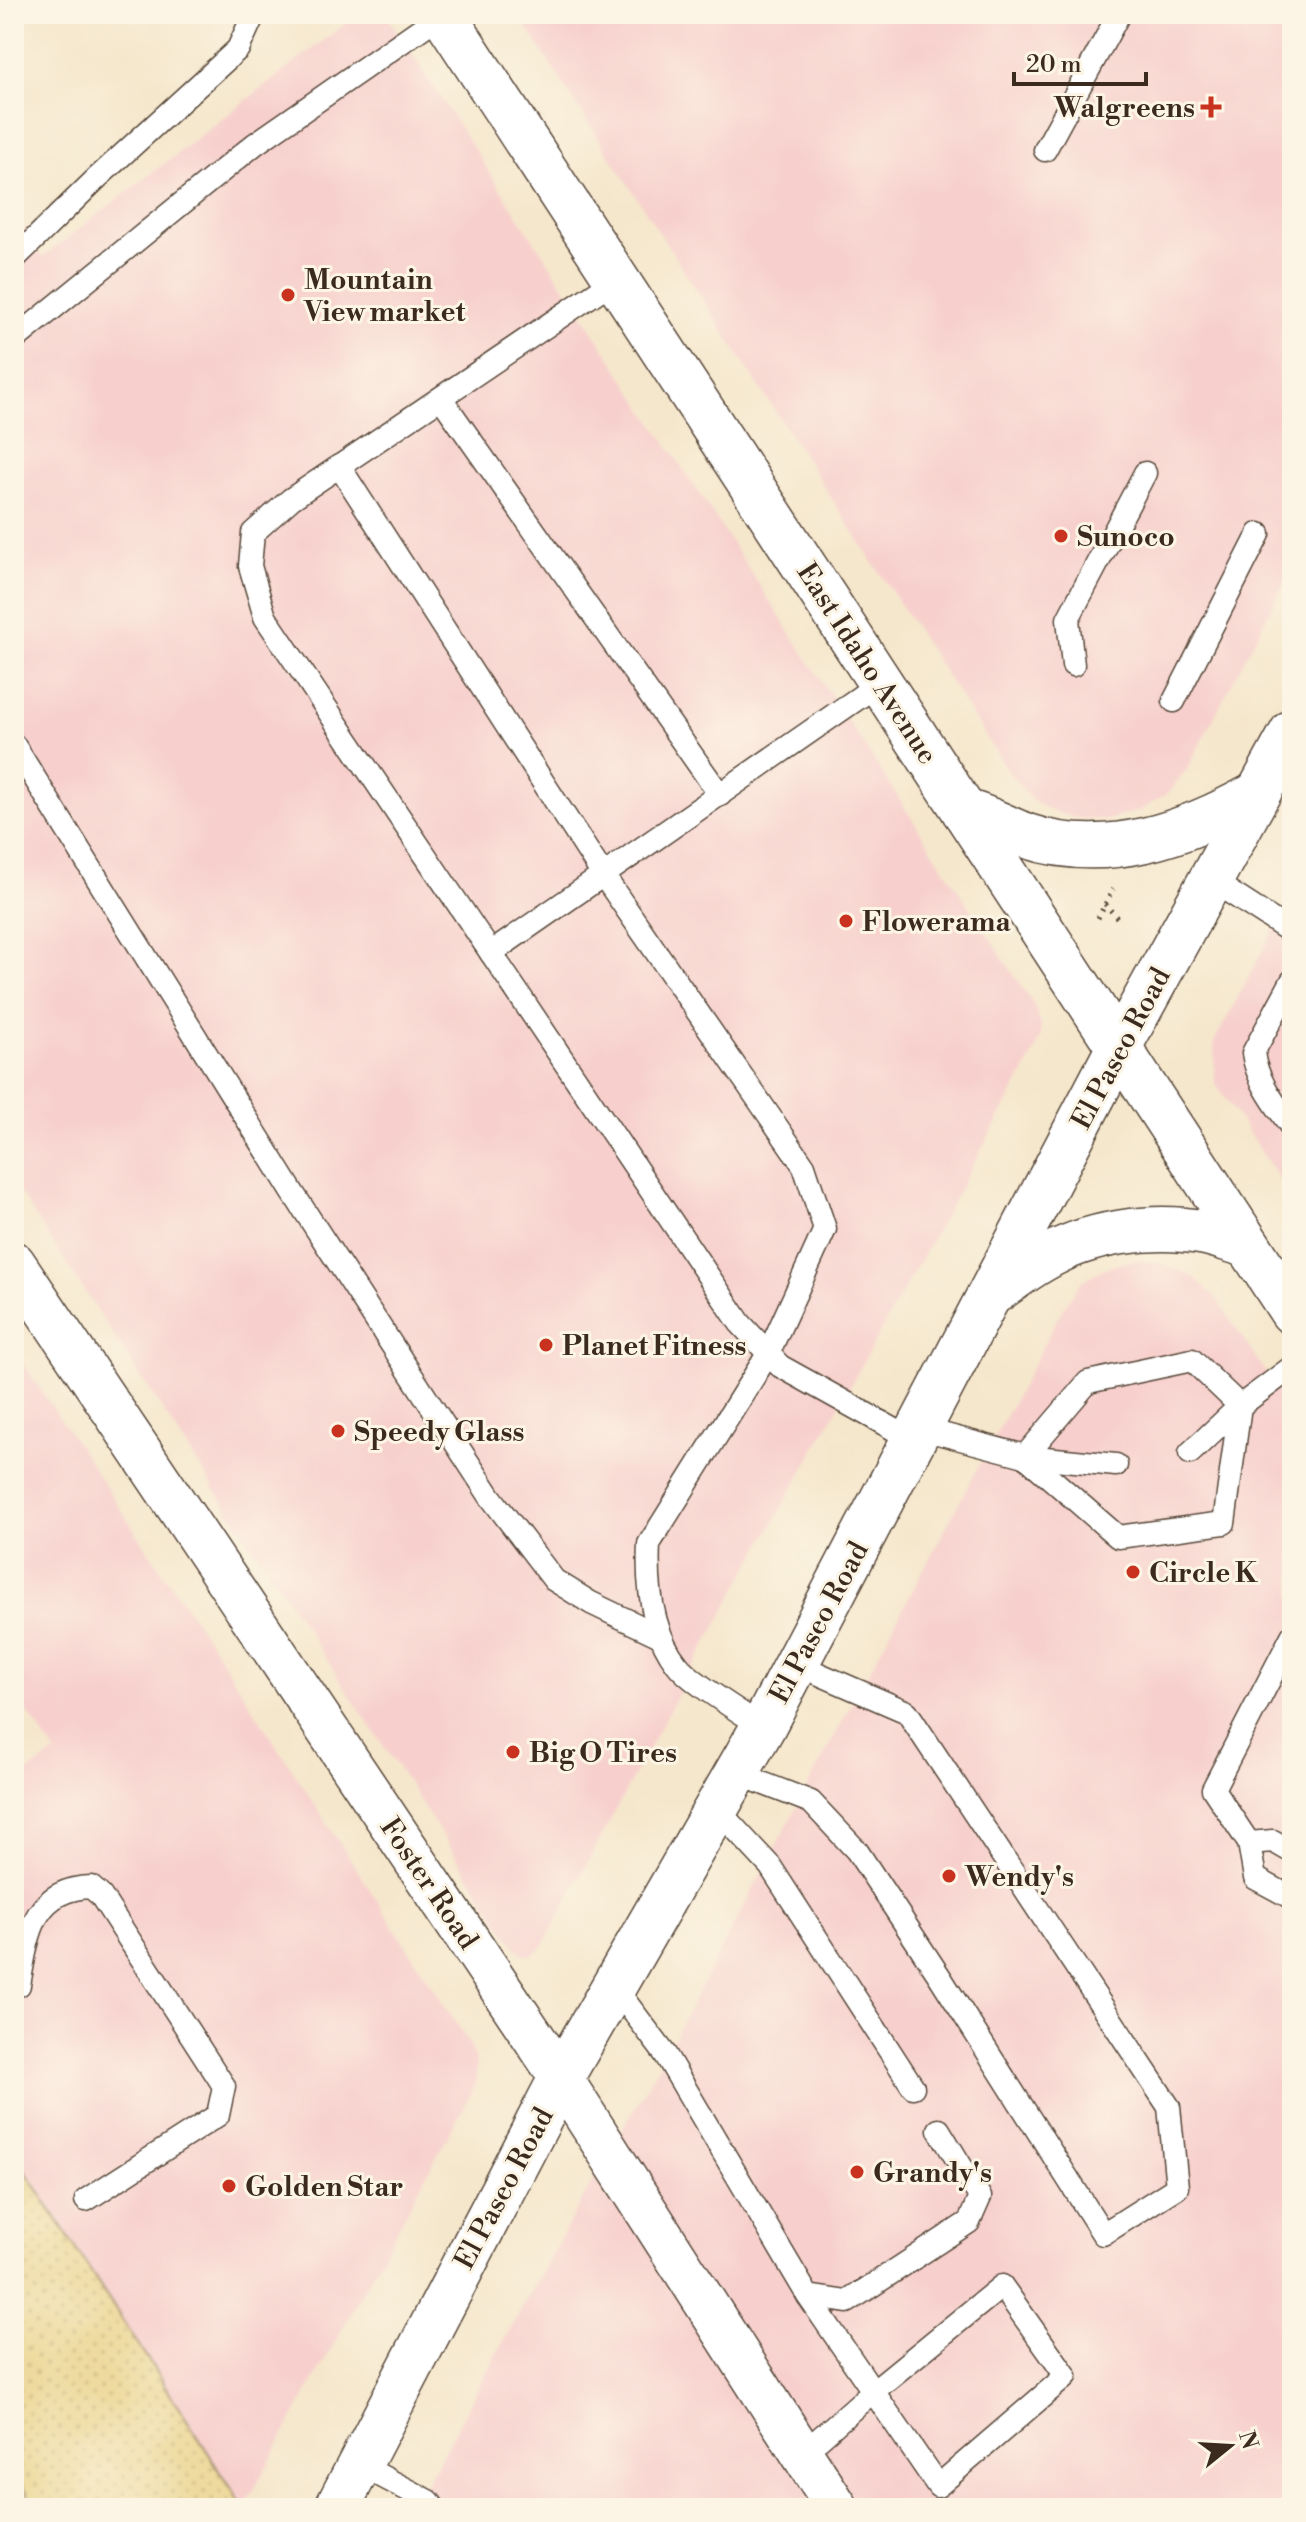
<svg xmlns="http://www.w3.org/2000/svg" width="1306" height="2522" viewBox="0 0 1306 2522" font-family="'Libre Bodoni',serif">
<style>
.built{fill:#f7d0cd}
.sand{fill:url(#sand-dots);stroke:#94825e;stroke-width:2}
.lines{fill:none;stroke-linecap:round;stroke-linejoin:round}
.service-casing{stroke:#574638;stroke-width:25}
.minor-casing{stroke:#574638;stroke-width:45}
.tertiary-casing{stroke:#574638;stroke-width:47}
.secondary-casing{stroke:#574638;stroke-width:47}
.path{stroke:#574638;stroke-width:5;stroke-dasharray:2 6;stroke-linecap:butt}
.service{stroke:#fff;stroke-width:22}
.minor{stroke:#fff;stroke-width:42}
.tertiary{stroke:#fff;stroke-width:44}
.secondary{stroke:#fff;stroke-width:44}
.poi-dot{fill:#c8321e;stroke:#fcf5e5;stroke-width:3}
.labels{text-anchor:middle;stroke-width:6;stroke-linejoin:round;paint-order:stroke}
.poi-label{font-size:28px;font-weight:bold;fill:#3b2a1e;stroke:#fcf5e5;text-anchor:start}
.street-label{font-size:28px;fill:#3b2a1e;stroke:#fcf5e5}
</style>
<defs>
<pattern id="sand-dots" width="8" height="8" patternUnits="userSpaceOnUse" patternTransform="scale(2)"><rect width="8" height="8" fill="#eeda9e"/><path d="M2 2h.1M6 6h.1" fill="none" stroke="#cdbb88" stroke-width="1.8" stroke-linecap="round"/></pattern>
</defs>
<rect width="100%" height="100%" fill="#fcf5e5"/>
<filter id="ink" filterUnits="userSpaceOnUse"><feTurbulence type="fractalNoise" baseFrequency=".0125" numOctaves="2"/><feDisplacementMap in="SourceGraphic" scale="16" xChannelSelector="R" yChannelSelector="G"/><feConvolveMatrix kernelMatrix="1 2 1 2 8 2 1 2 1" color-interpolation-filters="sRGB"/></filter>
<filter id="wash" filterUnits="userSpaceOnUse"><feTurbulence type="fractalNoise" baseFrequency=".006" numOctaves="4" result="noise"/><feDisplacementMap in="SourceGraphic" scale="32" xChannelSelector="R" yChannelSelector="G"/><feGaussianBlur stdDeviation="1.8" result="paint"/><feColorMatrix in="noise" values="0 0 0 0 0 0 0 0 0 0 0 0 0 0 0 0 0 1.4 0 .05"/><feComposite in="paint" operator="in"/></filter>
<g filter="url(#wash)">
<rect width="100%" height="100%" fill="#f5e7cc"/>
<g class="built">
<polygon points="358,14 386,14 1033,1004 1041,1024 1040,1038 1027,1068 654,1738 542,1948 532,1955 525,1955 515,1946 14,1184 14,215 43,257"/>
<polygon points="518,14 1292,14 1292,568 1187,769 1168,793 1139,811 1107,820 1076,818 1048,810 1029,797 1008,771"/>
<polygon points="1292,896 1292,1198 1215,1083 1214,1042"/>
<polygon points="1136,1260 1164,1264 1194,1277 1217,1299 1292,1413 1292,2508 413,2508 532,2289 665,2054 1063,1308 1081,1282 1104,1268"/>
<polygon points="14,1350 213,1647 469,2043 476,2064 476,2081 471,2094 244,2508 14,2153 14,1758 25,1774 55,1753 14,1692"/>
</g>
<polygon class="sand" points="14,2153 244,2508 37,2508 14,2474"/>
</g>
<g filter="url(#ink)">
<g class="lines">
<defs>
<g id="service">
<polyline points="1045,150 1119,14"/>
<polyline points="14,259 96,179 238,49 254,14"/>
<polyline points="616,279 291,499 253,533 250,566 265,617 740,1323 780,1366 913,1440"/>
<polyline points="14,340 255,144 442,14"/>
<polyline points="441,398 720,795"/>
<path d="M339 466 603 875 804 1166 825 1229 768 1354 649 1544C647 1584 651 1631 677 1664 690 1682 742 1713 763 1727"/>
<polyline points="1073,665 1068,619 1145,473"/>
<polyline points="1174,701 1259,534"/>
<polyline points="14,745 293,1193 490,1496 554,1580 591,1603 660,1636"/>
<polyline points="1211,880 1288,930 1292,939"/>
<polyline points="491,953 880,683"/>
<path d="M1292 981 1253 1053C1257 1082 1276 1105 1292 1128"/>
<polyline points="919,1428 1025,1456 1088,1382 1192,1360 1240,1406 1292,1367"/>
<polyline points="1190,1453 1240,1406"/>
<polyline points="1025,1456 1118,1537 1224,1523 1240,1406"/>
<polyline points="1025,1456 1116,1465"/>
<polyline points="1292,1636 1213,1789 1249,1843 1255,1878 1292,1898"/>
<polyline points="736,1773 811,1802 857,1851 940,1977 1103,2234 1177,2187 1169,2107 907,1712 796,1664"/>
<polyline points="716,1808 770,1866 913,2087"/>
<polyline points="1249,1843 1273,1841 1292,1852"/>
<path d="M19 1985C28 1937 31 1889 91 1887L101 1896 224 2086 218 2115 86 2200"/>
<polyline points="613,1985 665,2054 808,2296 847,2302 969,2222 980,2197 939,2130"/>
<polyline points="802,2454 872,2392 1002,2286 1066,2376 938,2486 808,2296"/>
<polyline points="360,2465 429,2501 434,2508"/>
</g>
<polyline id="minor" points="14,1263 561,2078 837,2508"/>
<polyline id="tertiary" points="443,14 1292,1312"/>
<g id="secondary">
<path d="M964 811C988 817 1005 828 1027 836 1107 863 1187 833 1257 794"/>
<path d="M994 1292C1009 1282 1024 1270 1040 1261 1087 1232 1153 1223 1206 1233 1220 1236 1234 1242 1248 1245"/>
<polyline points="337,2508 561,2078 763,1727 1119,1047 1292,732"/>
</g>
</defs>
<use href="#service" class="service-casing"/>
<use href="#minor" class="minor-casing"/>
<use href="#tertiary" class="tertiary-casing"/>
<use href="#secondary" class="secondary-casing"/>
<g class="path">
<polyline points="1105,904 1120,921"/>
<polyline points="1098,918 1113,889"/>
</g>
<use href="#service" class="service"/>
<use href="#minor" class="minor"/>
<use href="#tertiary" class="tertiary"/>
<use href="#secondary" class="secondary"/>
</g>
</g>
<g class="poi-dot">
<path d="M1207 95h8v8h8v8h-8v8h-8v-8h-8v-8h8z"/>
<circle cx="288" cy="295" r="8"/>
<circle cx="1061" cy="536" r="8"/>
<circle cx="846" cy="921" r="8"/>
<circle cx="546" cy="1345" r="8"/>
<circle cx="338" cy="1431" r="8"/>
<circle cx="1133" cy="1572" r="8"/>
<circle cx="513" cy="1752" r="8"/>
<circle cx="949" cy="1876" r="8"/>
<circle cx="857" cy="2172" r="8"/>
<circle cx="229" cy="2186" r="8"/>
</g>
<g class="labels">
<g class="poi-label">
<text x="1195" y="117" text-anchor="end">Walgreens</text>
<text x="304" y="289">Mountain<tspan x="304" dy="32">View market</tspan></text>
<text x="1077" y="546">Sunoco</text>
<text x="862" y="931">Flowerama</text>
<text x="562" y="1355">Planet Fitness</text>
<text x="354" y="1441">Speedy Glass</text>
<text x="1149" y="1582">Circle K</text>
<text x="529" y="1762">Big O Tires</text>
<text x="965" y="1886">Wendy's</text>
<text x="873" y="2182">Grandy's</text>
<text x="245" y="2196">Golden Star</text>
</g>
<g class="street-label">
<text transform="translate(868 663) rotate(57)" y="10">East Idaho Avenue</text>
<text transform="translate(1120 1048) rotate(-62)" y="10">El Paseo Road</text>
<text transform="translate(818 1622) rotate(-62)" y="10">El Paseo Road</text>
<text transform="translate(430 1883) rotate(56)" y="10">Foster Road</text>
<text transform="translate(503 2188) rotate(-62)" y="10">El Paseo Road</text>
</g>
</g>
<rect width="1306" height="2522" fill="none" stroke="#fcf5e5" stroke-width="48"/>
<g transform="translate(1230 2446) rotate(72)" stroke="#fcf5e5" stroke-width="6" paint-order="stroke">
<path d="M0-6L14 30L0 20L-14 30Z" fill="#3b2a1e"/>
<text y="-12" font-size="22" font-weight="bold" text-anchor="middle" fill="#3b2a1e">N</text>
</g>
<path d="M1014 72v12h132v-12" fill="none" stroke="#3b2a1e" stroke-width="4"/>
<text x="1026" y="72" font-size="24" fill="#3b2a1e" stroke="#fcf5e5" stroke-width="6" paint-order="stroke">20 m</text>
</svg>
